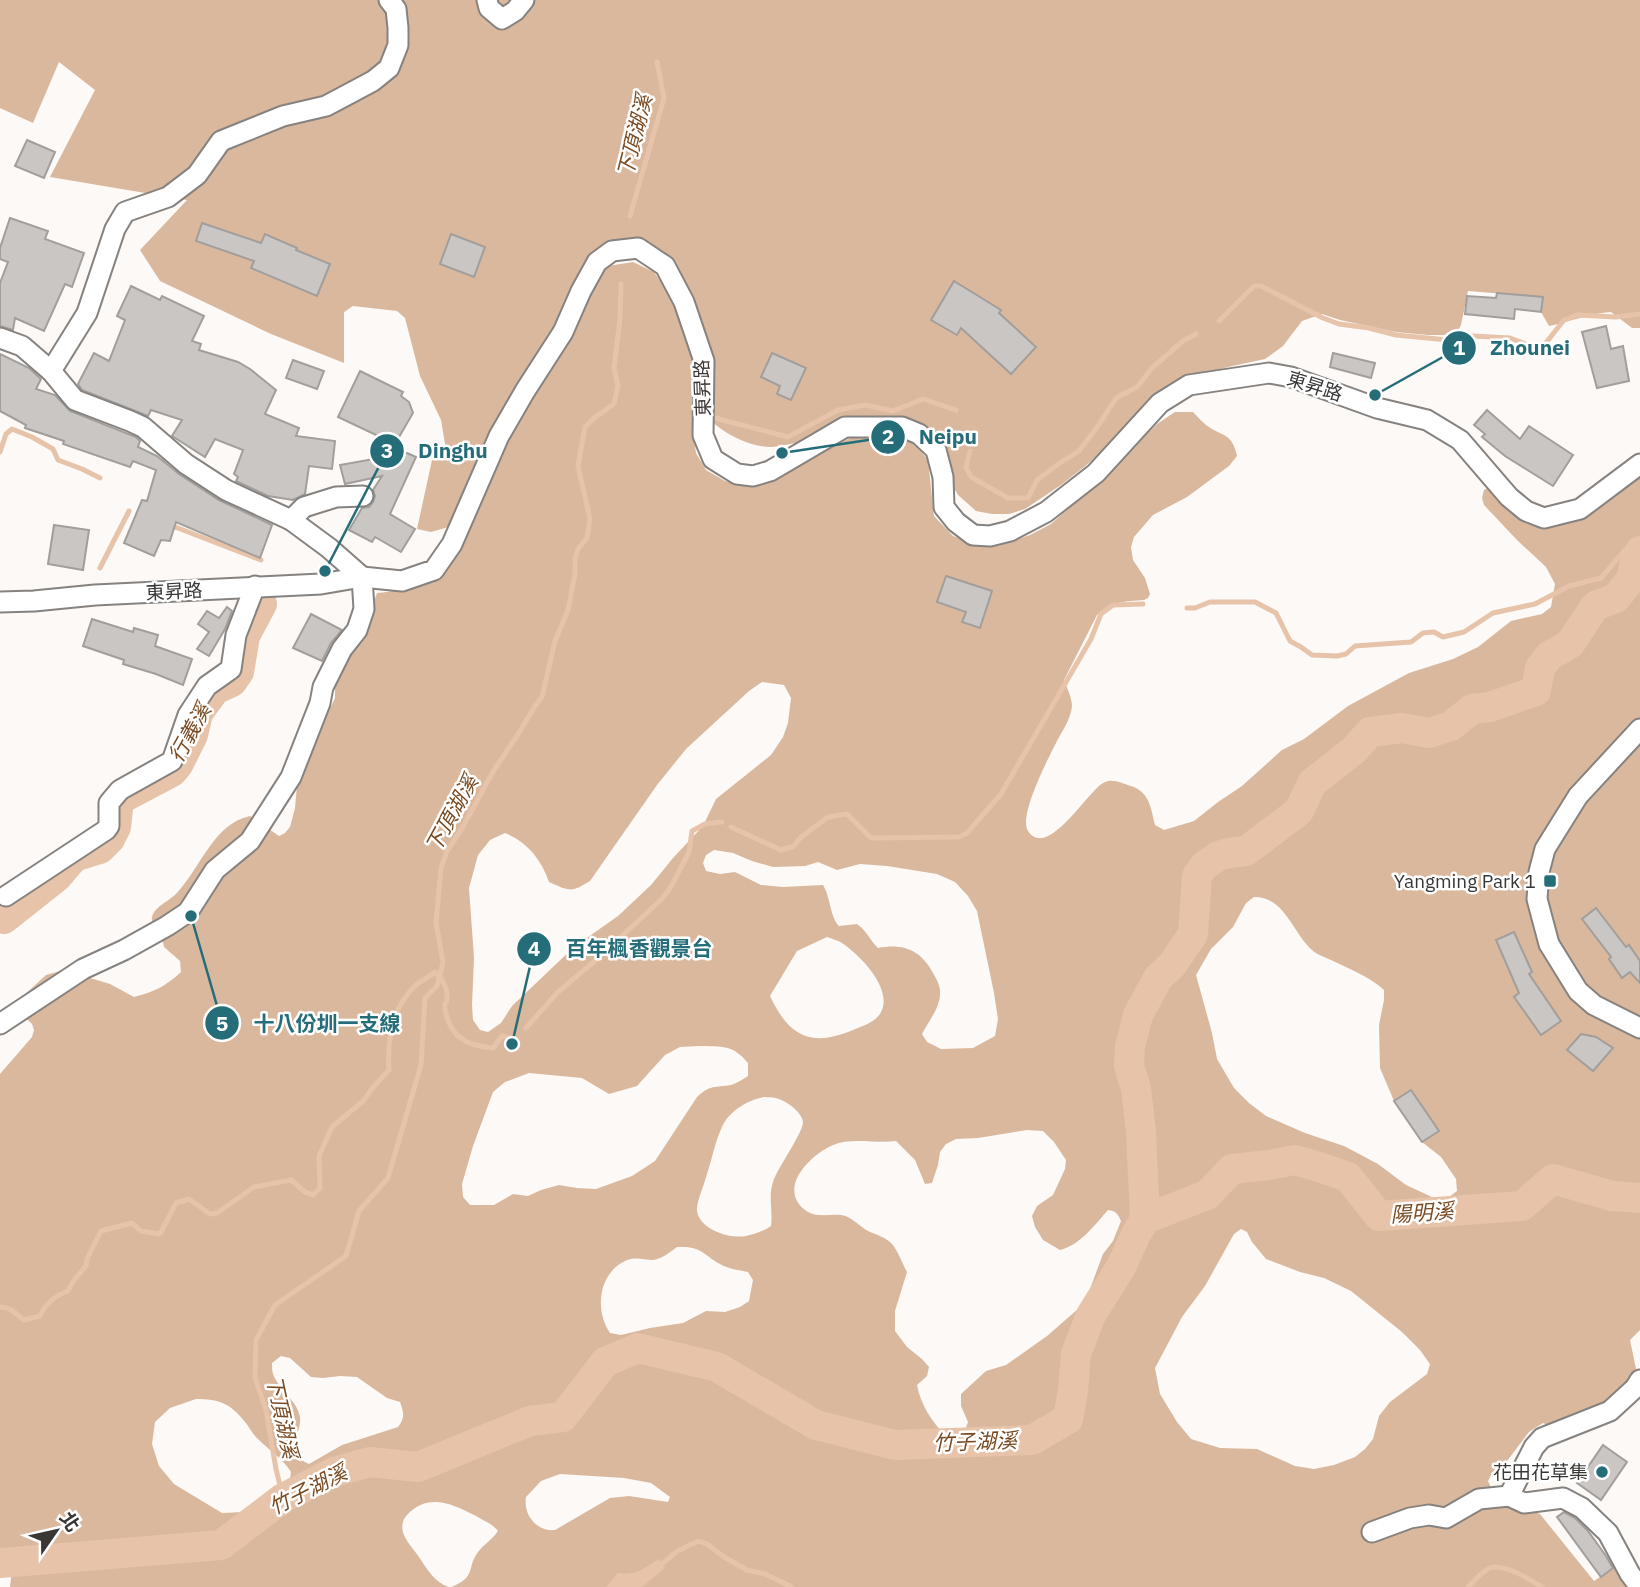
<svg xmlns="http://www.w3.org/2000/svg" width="1640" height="1587" viewBox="0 0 1640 1587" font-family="'IBM Plex Sans','Noto Sans TC',sans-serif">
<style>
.forest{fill:#dab89e;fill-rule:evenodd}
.water{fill:#e6c3a9}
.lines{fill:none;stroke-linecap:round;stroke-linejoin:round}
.stream{stroke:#e6c3a9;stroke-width:5}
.river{stroke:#e6c3a9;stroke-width:30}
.building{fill:#cac6c4;stroke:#a19e9b;stroke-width:2}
.minor-casing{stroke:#85827f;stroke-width:23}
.minor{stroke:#fff;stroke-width:19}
.poi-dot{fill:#256e79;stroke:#fff;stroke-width:2.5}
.labels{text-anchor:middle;stroke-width:5;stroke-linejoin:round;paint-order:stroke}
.street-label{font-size:19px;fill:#383736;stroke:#fff}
.poi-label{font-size:19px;fill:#383736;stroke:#fff;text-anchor:end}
.water-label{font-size:21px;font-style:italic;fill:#794a22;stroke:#fff}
.leader{fill:none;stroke:#256e79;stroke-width:2.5}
.callout-dot{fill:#256e79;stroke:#fff;stroke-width:2.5}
.mark-label{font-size:21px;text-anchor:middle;font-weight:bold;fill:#fff}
.callout-label{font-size:21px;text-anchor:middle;font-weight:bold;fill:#256e79;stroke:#fff;stroke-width:5;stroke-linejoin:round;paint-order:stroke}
</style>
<rect width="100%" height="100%" fill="#fcf9f6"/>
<g class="forest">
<path d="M0 0H1640V328H1632L1611 312C1590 313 1570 322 1549 326L1541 312 1542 297 1468 291 1461 325 1456 335H1428L1396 332 1340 320 1322 314 1302 321 1283 346 1265 359 1228 367 1188 378 1169 387 1148 402 1111 443 1089 463 1061 485 1025 509 1009 514H992L976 511 958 495 949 480 942 445 930 430 918 424C880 430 841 434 804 441 788 444 776 449 760 446 743 443 725 433 712 422L677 278 617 243 452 526 431 532 417 529 432 460 443 457 445 444 441 420 420 376 405 318 397 311 353 306 344 312V363L271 334 160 281 140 250 187 200 50 177 95 90 59 62 33 123 0 108Z"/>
<path d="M633 262 654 272 683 313 698 376 692 425 696 453 706 470 725 481 743 486 757 485 778 477 815 456 850 438 883 432 899 436 917 446 928 460 934 516 953 536 981 546H998L1030 535 1051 524 1103 478 1122 457 1157 424 1175 412H1193C1197 416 1201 421 1206 425 1222 437 1232 432 1237 456L1229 466 1187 497 1153 515 1134 537 1131 547 1133 560 1145 578 1150 594 1148 598 1144 600C1126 601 1110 602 1097 615L1064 680C1067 688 1072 698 1072 706 1071 718 1063 730 1057 741 1049 757 1018 816 1028 831 1048 861 1089 788 1105 782 1113 778 1124 784 1131 786 1150 792 1151 809 1155 825L1164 830 1194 821 1218 802 1242 786 1282 750 1304 739 1348 706 1409 673 1453 659 1478 647 1511 621 1542 614 1551 607 1555 584 1546 567 1517 540 1484 505 1482 498 1484 490 1489 487C1497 495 1505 508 1515 515 1562 545 1603 505 1640 478V1330L1630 1340 1636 1369 1629 1386 1610 1406 1552 1427 1543 1423 1529 1432 1501 1469 1492 1473 1488 1481 1492 1490 1508 1501 1540 1514 1594 1581 1615 1567 1630 1587H451C477 1577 466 1568 478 1552 484 1544 492 1540 498 1531 493 1524 484 1521 476 1516 453 1504 428 1492 407 1515 402 1520 401 1528 404 1535 407 1542 414 1550 419 1557 427 1569 435 1583 449 1587H10L12 1570 0 1569V1074L32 1037 34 1030 32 1024 21 1013 18 1006 21 998 46 975 60 971 70 972 110 984 134 997C154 992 166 986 181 972L180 961 164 947C163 936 150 927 152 917 154 907 169 901 176 894 200 869 213 824 250 816L279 836 285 833 290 827 295 808 297 785 320 730 335 698V688L358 636 366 624 377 593C408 590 433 586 454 560L516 421 600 275 608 266ZM762 682 784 685 791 698 788 723 783 737 771 755 716 799 703 826 673 858 651 885 618 916 574 947 512 1006 501 1023 488 1032 480 1030 473 1020 472 1005 474 958 469 888 478 855 490 840 505 833C527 842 541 859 549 882 569 891 571 893 590 881L657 785 686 749 749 691ZM714 850 733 853 752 861 773 867 805 866 818 862 837 870 860 864 887 866 937 874 955 882 968 896 977 911 994 993 998 1019 995 1036 973 1048 941 1049 927 1042 922 1034C928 1022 940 1008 940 994 941 987 936 978 933 973 921 950 903 943 878 948 869 939 867 931 857 924L839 926C830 917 831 898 823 885L783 887 761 885 735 872 720 874 706 871 703 863 706 855ZM1254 897C1285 897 1292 932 1312 950 1317 955 1325 957 1331 960 1349 969 1369 976 1384 990V1000L1379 1025 1380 1068 1394 1101 1422 1142 1441 1157 1456 1179 1457 1191 1449 1197H1432L1406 1185 1378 1164 1344 1146 1305 1133 1266 1116 1249 1103 1234 1088 1217 1059 1212 1033 1196 975 1211 949 1233 927 1246 903ZM827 937C832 939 837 940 842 943 860 955 895 990 880 1014 874 1023 862 1026 853 1030 810 1048 789 1036 770 996L797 951ZM699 1046C723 1047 732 1044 748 1063V1076C743 1079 737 1083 731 1085 715 1088 711 1084 697 1097L655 1161 632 1176 596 1189 577 1188 559 1185 541 1190 528 1196 513 1194 494 1205H470L463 1197 462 1184 473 1146 493 1092 505 1082 529 1073 582 1078 609 1094 637 1086 665 1055 680 1047ZM764 1097C777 1097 784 1100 794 1108 798 1112 802 1116 803 1122 803 1133 778 1167 773 1182 768 1197 773 1210 771 1226 764 1231 755 1234 746 1236 730 1239 700 1230 697 1211 696 1202 705 1183 707 1174 712 1159 715 1142 722 1127 729 1111 748 1100 764 1097ZM1027 1130 1043 1131 1054 1142 1066 1160 1065 1169 1053 1195 1037 1206 1032 1216 1035 1227 1043 1240 1060 1250C1080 1245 1094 1226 1108 1210 1116 1211 1118 1214 1121 1221L1113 1241 1103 1254 1090 1289 1078 1309 1047 1336 1006 1365 986 1371 961 1394V1406L968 1422 966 1428 956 1435 946 1437C932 1421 921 1406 917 1385L927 1376 929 1367 922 1359 907 1347 895 1331V1311L907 1272C902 1263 898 1251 892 1244 885 1237 877 1235 868 1231 859 1226 851 1216 841 1215 828 1214 815 1218 805 1210 777 1188 810 1155 833 1145 852 1137 876 1144 896 1141L915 1160 925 1184 932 1183 938 1165 940 1152 946 1144 956 1139 978 1138ZM1241 1229 1247 1232 1252 1242 1266 1259 1300 1272 1324 1278 1351 1291 1402 1332 1420 1350 1430 1364 1427 1374 1390 1402 1379 1416 1373 1439 1365 1449 1355 1457 1334 1465 1314 1469 1295 1466 1257 1449 1220 1448 1191 1439 1177 1422 1160 1394 1155 1368 1182 1317 1205 1286 1234 1234ZM677 1247C702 1246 701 1253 720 1264 728 1269 739 1270 748 1272L753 1280 749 1301 740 1307 725 1312 706 1311 683 1323 650 1328 621 1335 610 1333C594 1310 599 1273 625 1261 635 1256 643 1260 653 1260 662 1259 670 1252 677 1247ZM281 1356 290 1358 311 1377 323 1378 340 1376 357 1377 387 1398 400 1402C404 1413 405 1418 398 1427L342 1445 309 1464C279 1450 302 1438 300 1417 297 1400 279 1390 273 1374 272 1370 272 1367 272 1363ZM196 1399C219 1399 230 1403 245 1422 250 1428 253 1435 259 1440 270 1451 283 1459 291 1472L290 1479 244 1512 222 1513 174 1484 159 1466 152 1444 155 1422 170 1408ZM560 1474 624 1478 651 1483 670 1497 668 1502 629 1496 610 1498 555 1530C537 1532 523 1515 526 1497L541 1481Z"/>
</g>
<path class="water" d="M659 1559 665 1568 642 1587H606L618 1573C635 1576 645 1568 659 1559Z"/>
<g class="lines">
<g class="stream">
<polyline points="630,216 664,98 657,62"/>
<polyline points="1219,321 1254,286 1261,286 1323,318 1339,324 1369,328 1396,335 1448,340 1473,336 1510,338 1528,345 1545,344 1564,320 1577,315 1616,317 1640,314"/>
<polyline points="715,418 788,437 838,410 866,405 893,411 923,399 956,410"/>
<polyline points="970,451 966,467 971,477 1008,498 1028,498 1037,480 1057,465 1079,451 1098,426 1116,398 1137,387 1153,367 1183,341 1196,334"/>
<polyline points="0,452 6,434 12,429 32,437 53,449 58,460 82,469 100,478"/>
<polyline points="170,525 261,560"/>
<polyline points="100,568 129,511"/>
<polyline points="1187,608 1195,608 1210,602 1255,602 1276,613 1290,641 1301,647 1312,655 1337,656 1346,654 1355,646 1411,642 1423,633 1434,632 1443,637 1464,632 1493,613 1535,604 1569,586 1601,578 1625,550 1634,545 1640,545"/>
<polyline points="731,827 781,850 794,846 800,838 828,817 847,814 871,838 959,837 967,833 1001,794 1091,639 1101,614 1113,605 1143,604"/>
<polyline points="526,1028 558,992 596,960 662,899 672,885 689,852 692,831 705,824 722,822"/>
<path d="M0 1307C12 1307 15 1314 24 1320L40 1316C44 1305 56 1295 68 1291L74 1280 86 1266 87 1259 101 1231 132 1223 141 1231 159 1234 161 1232 176 1203 189 1199 210 1214 217 1213 254 1187 291 1180 305 1192 313 1195 320 1188 319 1156 332 1127 363 1101 375 1085 389 1070C387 1040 392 1007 416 985 422 980 429 977 435 972 442 978 448 989 447 997 447 1006 444 999 445 1008 449 1037 467 1046 493 1048L502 1036 512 1039"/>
<polyline points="283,1498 276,1469 266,1410 255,1378 256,1340 275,1305 346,1256 359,1211 388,1178 421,1065 425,998 437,986 443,963 436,922 441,868 447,851 461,830 494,770 517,736 535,706 542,697 555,641 568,610 575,574 575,558 578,549 587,538 590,519 578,466 585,427 594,418 614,404 618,386 614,368 620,319 621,284"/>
<polyline points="663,1563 676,1552 698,1541 707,1544 724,1557 747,1570 765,1574 792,1587"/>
<path d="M1468 1587C1474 1581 1481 1572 1490 1568 1503 1563 1531 1580 1542 1587"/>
</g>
<g class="river">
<polyline points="0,917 4,919 57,877 74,857 100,849 110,839 116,827 119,800 172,772 178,765 193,735 198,713 215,690 232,682 239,672 245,636 262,604"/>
<polyline points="1145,1219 1207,1195 1232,1169 1269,1165 1295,1160 1319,1167 1348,1177 1379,1216 1522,1206 1553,1179 1612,1196 1640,1198"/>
<polyline points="0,1563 221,1545 283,1498 334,1472 370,1462 418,1467 530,1421 563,1417 605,1362 638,1348 717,1367 816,1425 895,1445 1032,1440 1068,1419 1073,1391 1076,1354 1091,1315 1121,1267 1136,1234 1145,1219 1141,1132 1136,1088 1129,1066 1130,1047 1138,1015 1158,978 1172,965 1193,934 1197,876 1204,866 1218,856 1229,853 1246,851 1299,811 1312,783 1354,750 1370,732 1402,728 1429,733 1451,726 1472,709 1490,707 1536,691 1540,668 1549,656 1570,644 1595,606 1616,598 1631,579 1635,562 1640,551"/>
</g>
</g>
<g class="building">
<polygon points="27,140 55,152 44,178 15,166"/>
<polygon points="10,218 48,231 45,239 84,253 72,287 65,284 44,331 15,318 13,330 0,326 0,283 8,262 0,259 0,248"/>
<polygon points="202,223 261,243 265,234 297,248 296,250 330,264 317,296 251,268 254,261 196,241"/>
<polygon points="451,234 485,247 474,277 440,264"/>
<polygon points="954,281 1001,310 999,313 1036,347 1011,374 961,328 957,335 931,320"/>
<polygon points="131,286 160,300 162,296 204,316 192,341 201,344 199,350 238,362 250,369 276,390 265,414 299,428 296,436 335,441 332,469 309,466 305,494 293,500 268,496 236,481 238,477 234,474 243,450 215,439 205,457 172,436 182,420 151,410 148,416 82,390 78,384 94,353 109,361 125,320 117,316"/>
<polygon points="1497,293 1543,297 1541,312 1515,309 1514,319 1465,314 1467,296 1496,298"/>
<polygon points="1606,326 1611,349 1623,346 1629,381 1597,388 1582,332"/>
<polygon points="772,353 806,368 791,400 777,394 780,386 761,377"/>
<polygon points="1333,353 1375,363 1371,378 1330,367"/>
<polygon points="0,354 29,368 41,379 36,389 55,395 70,411 136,437 140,441 138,447 157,456 179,474 219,500 272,525 260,558 176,522 170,541 161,540 154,556 124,543 142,500 147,501 156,470 133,461 130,467 63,444 64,441 25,428 26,425 0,411"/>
<polygon points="293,360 324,371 317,389 286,378"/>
<polygon points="360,371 403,392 401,396 409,402 413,413 395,444 338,417"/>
<polygon points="1487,410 1520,439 1529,426 1573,455 1553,486 1505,456 1482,437 1485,434 1474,425"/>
<polygon points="407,453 416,457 390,514 415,529 401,552 375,537 372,542 349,530 362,508 369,507 373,502 375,496 373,490 382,476 345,484 340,465"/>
<polygon points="54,525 89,530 83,570 48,564"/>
<polygon points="946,576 992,591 980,628 962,622 966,612 937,602"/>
<polygon points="227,607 232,611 225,629 209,656 197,649 209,632 198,624 207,611 219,618"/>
<polygon points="311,614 342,630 331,643 322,661 293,648"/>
<polygon points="92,619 133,632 134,628 158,635 155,646 192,659 183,685 156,674 123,664 124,660 83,646"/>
<polygon points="1596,908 1626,947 1629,945 1640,961 1640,983 1630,972 1622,978 1609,959 1611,957 1582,919"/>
<polygon points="1514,932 1532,972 1529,974 1561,1021 1541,1035 1514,997 1519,993 1496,940"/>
<polygon points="1581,1034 1596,1037 1613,1048 1593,1071 1567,1050"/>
<polygon points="1411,1090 1439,1131 1422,1142 1394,1101"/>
<polygon points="1603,1445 1627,1462 1601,1500 1577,1483"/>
<polygon points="1564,1512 1575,1518 1588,1531 1606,1556 1613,1568 1601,1577 1557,1517"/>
</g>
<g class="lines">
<defs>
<g id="minor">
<polyline points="487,0 489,8 502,19 515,11 524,0"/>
<polyline points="0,338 22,346 51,371 75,400 130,421 143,427 186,464 226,490 291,520 329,548 362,577 364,609 357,630 342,649 323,687 320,703 291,777 250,841 215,870 188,912 167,926 124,950 83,969 0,1024"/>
<polyline points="51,371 87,313 115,229 125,212 168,197 197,175 221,141 283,116 326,106 373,81 389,68 398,45 398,28 396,9 389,0"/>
<polyline points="291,520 304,507 336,497 363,496"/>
<polyline points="0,602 34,601 95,595 321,584 362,577 402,581 434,570 452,544 499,436 525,391 563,332 581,291 597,262 612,251 638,248 665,266 684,302 704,361 703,435 713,459 737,474 753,476 770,471 845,427 902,427 919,434 936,450 943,477 944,507 956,522 973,535 990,536 1010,531 1046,512 1096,473 1160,403 1189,385 1269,373 1291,377 1377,408 1427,420 1460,440 1509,497 1526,511 1544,518 1580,509 1640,464"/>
<polyline points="1640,729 1578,796 1545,849 1539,872 1537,899 1549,944 1578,991 1594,1005 1640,1028"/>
<polyline points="6,896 106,830 109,826 109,803 120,790 172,761 188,715 207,686 231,669 236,635 255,586"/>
<polyline points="1509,1496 1534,1447 1542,1438 1610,1411 1635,1388 1640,1380"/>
<polyline points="1372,1532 1410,1518 1429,1515 1446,1518 1479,1499 1509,1496 1524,1503 1563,1498 1582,1508 1608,1533 1630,1574 1640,1587"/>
</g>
</defs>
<use href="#minor" class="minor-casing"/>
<use href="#minor" class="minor"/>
</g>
<g class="poi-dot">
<rect x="1543" y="874" width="14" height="14" rx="3.5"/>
<circle cx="1602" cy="1472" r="7"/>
</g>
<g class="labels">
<g class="street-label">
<text transform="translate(1315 386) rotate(18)" y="7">東昇路</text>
<text transform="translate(702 388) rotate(-92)" y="7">東昇路</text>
<text transform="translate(174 591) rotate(-3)" y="7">東昇路</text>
</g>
<g class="poi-label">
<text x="1536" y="888">Yangming Park 1</text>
<text x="1588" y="1479">花田花草集</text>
</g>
<g class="water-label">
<text transform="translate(635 136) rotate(-76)" y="7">下頂湖溪</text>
<text transform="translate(190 733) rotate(-61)" y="7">行義溪</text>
<text transform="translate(452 814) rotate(-61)" y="7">下頂湖溪</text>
<text transform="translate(1422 1213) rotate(-4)" y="7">陽明溪</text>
<text transform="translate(282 1417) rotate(78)" y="7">下頂湖溪</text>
<text transform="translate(975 1442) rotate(-2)" y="7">竹子湖溪</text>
<text transform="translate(308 1490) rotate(-27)" y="7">竹子湖溪</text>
</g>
</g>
<path class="leader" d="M1375 395L1459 348M782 453L888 437M325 571L387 451M512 1044L534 949M191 916L222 1023"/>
<g class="callout-dot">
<circle cx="1375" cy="395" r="7"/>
<circle cx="782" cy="453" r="7"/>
<circle cx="325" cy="571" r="7"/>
<circle cx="512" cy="1044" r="7"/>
<circle cx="191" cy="916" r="7"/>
<circle cx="1459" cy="348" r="18"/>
<circle cx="888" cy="437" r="18"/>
<circle cx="387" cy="451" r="18"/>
<circle cx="534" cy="949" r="18"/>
<circle cx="222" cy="1023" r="18"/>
</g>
<g class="mark-label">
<text x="1459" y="355">1</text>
<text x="888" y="444">2</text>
<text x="387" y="458">3</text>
<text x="534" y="956">4</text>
<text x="222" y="1031">5</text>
</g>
<g class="callout-label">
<text x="1530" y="355">Zhounei</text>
<text x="948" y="444">Neipu</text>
<text x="453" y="458">Dinghu</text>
<text x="639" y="956">百年楓香觀景台</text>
<text x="327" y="1031">十八份圳一支線</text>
</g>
<g transform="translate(56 1531) rotate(56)" stroke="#ffffff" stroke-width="5" paint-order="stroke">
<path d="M0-5L12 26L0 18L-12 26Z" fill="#383736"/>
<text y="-10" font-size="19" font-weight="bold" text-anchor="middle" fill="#383736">北</text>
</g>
</svg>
